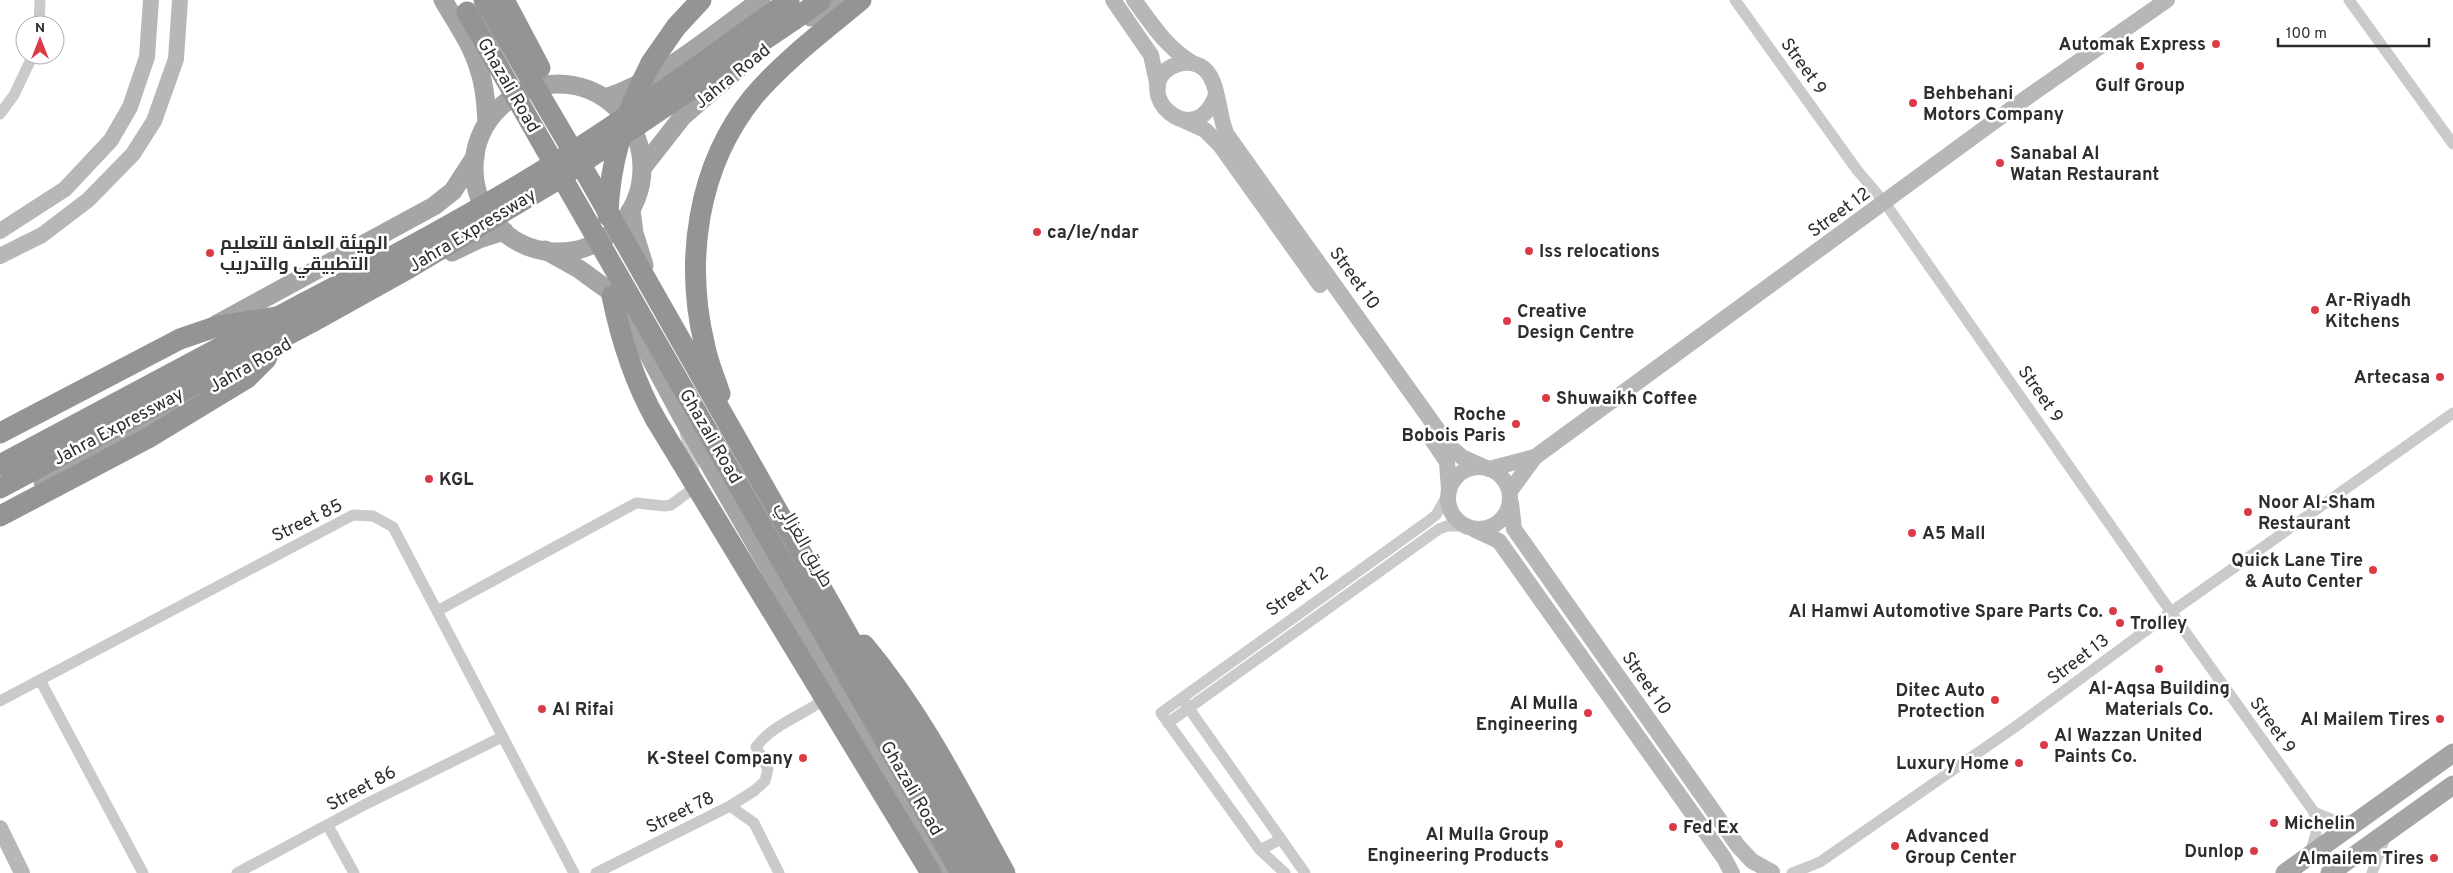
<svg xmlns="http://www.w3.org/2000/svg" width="2453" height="873" viewBox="0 0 2453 873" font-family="Overpass,Cairo,sans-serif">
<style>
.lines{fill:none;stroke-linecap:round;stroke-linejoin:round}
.street{stroke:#cacaca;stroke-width:11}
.secondary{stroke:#b7b7b7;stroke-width:16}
.primary{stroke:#a5a5a5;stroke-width:19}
.highway{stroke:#949494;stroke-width:21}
.highway-bridge{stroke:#949494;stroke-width:21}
.poi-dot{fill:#d93a46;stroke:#fff;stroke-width:2}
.labels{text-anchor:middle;stroke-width:5;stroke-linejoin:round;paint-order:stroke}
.poi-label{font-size:18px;font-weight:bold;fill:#2d2d2d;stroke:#fff;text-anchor:start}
.street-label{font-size:18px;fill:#2d2d2d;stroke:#fff}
</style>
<rect width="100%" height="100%" fill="#fff"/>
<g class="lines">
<g class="street">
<polyline points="1735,0 1857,170 1885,203 2171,612 2314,812 2316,833 2310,854"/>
<polyline points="2349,0 2453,144"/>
<polyline points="39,25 40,0"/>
<polyline points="0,114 14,95 33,55"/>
<polyline points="437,611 636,503 665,506 671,505 691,490 695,475 685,432"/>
<polyline points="40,680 143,873"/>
<polyline points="0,701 353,515 373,516 393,527 574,873"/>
<polyline points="1185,703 1305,873"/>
<polyline points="1168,723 1439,529 1447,526 1464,526"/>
<polyline points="730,806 754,823 779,873"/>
<polyline points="2314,812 2336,821 2355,821"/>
<polyline points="328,826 354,873"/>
<polyline points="1260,850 1281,839"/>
<polyline points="237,873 364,805 502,737"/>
<path d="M596 873 730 806 754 791 765 781 768 769 756 747C774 723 805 715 827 697"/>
<polyline points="1285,873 1260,850 1161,713 1427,522 1436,515 1448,494"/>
<polyline points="1792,873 1820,862 2015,727 2171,612 2453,413"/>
<polyline points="2372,873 2386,835"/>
</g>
<g class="secondary">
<polyline points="1113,0 1151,55 1158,87"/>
<path d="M1134 0C1151 23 1166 47 1191 62"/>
<path d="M1216 95C1194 155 1129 91 1171 67 1181 62 1191 61 1200 66 1220 76 1217 115 1227 135L1450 447 1462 457 1484 467"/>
<polyline points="1183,120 1205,130 1220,145 1320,285"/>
<polyline points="0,231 65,189 111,140 130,107 147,57 151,0"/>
<polyline points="0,256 42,235 88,200 133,154 154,121 176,59 180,0"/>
<polyline points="1431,438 1447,462 1449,490"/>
<circle cx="1479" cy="498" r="31"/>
<polyline points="1489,469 1535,457"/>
<polyline points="1510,491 1535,457 2029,96 2167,0"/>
<polyline points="1511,503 1514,529 1738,846 1752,861 1772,872"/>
<polyline points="1475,530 1499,541 1724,858 1732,873"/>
<polyline points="0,828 22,873"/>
</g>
<g class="primary">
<path d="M443 0C456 22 472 45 479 69 485 87 486 105 487 123"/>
<polyline points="810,17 835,0"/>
<circle cx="558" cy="168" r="84"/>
<path d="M605 98C663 79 712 35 761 0"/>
<polyline points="643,167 683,116 741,66"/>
<polyline points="631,210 634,233 644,265"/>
<polyline points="545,250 579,269 608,290 622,305 681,415 945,873"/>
<polyline points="452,252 479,239 504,231"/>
<polyline points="217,324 434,206 453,191 475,157"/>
<polyline points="43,482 210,387"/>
<polyline points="2285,873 2453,753"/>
<polyline points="2330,873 2453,785"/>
</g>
<g class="highway">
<polyline points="795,19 821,0"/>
<polyline points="651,63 676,27 701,0"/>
<path d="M612 296C621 340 634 381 656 420"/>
<polyline points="0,465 302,304"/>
<polyline points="0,488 312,322"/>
<path d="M864 645C922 714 962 795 1005 873"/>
</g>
<g class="highway-bridge">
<polyline points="484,0 588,177 983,873"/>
<polyline points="504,0 540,68"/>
<polyline points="467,12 961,873"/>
<path d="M608 216C609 163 627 109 651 63"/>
<path d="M302 304C402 252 503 198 597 136 662 93 725 46 789 1"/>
<polyline points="312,322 409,268 552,183 795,19"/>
<path d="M720 394C715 378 708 363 705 347 684 261 697 166 754 96 785 60 825 30 861 0"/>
<polyline points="656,420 931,873"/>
<polyline points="0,433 180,339 218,326 278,317"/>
<polyline points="0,516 148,438 247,378 266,359 273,343"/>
</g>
</g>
<g class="poi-dot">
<circle cx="2216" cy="44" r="5"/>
<circle cx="2140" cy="66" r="5"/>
<circle cx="1913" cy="103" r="5"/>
<circle cx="2000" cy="163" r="5"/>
<circle cx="1037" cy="232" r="5"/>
<circle cx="1529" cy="251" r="5"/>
<circle cx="210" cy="253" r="5"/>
<circle cx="2315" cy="310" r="5"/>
<circle cx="1507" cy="321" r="5"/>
<circle cx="2440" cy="377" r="5"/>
<circle cx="1546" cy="398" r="5"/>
<circle cx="1516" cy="424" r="5"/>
<circle cx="429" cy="479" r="5"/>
<circle cx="2248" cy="512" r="5"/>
<circle cx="1912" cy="533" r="5"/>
<circle cx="2373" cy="570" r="5"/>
<circle cx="2113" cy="611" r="5"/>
<circle cx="2120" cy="623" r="5"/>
<circle cx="2159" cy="669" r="5"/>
<circle cx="1995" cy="700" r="5"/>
<circle cx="542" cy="709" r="5"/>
<circle cx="1588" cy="713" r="5"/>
<circle cx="2440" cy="719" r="5"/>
<circle cx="2044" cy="745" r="5"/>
<circle cx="803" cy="758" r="5"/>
<circle cx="2019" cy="763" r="5"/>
<circle cx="2274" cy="823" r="5"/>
<circle cx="1673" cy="827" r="5"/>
<circle cx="1559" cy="844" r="5"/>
<circle cx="1895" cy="846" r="5"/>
<circle cx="2254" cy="851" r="5"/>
<circle cx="2434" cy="858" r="5"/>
</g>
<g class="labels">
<g class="poi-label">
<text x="2206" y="50" text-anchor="end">Automak Express</text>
<text x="2140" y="91" text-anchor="middle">Gulf Group</text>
<text x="1923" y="99">Behbehani<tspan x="1923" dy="21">Motors Company</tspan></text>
<text x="2010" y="159">Sanabal Al<tspan x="2010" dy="21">Watan Restaurant</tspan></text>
<text x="1047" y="238">ca/le/ndar</text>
<text x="220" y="249">الهيئة العامة للتعليم<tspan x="220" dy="21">التطبيقي والتدريب</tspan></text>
<text x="1539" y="257">Iss relocations</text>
<text x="2325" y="306">Ar-Riyadh<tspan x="2325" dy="21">Kitchens</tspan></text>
<text x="1517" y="317">Creative<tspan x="1517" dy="21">Design Centre</tspan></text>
<text x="2430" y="383" text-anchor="end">Artecasa</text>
<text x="1556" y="404">Shuwaikh Coffee</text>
<text x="1506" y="420" text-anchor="end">Roche<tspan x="1506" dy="21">Bobois Paris</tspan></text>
<text x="439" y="485">KGL</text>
<text x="2258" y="508">Noor Al-Sham<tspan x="2258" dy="21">Restaurant</tspan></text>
<text x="1922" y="539">A5 Mall</text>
<text x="2363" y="566" text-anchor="end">Quick Lane Tire<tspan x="2363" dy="21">&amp; Auto Center</tspan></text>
<text x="2103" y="617" text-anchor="end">Al Hamwi Automotive Spare Parts Co.</text>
<text x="2130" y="629">Trolley</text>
<text x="2159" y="694" text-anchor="middle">Al-Aqsa Building<tspan x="2159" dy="21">Materials Co.</tspan></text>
<text x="1985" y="696" text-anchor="end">Ditec Auto<tspan x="1985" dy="21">Protection</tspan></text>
<text x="1578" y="709" text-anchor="end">Al Mulla<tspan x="1578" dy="21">Engineering</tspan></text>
<text x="552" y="715">Al Rifai</text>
<text x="2430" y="725" text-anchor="end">Al Mailem Tires</text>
<text x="2054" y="741">Al Wazzan United<tspan x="2054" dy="21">Paints Co.</tspan></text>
<text x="793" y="764" text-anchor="end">K-Steel Company</text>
<text x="2009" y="769" text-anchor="end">Luxury Home</text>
<text x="2284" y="829">Michelin</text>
<text x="1683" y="833">Fed Ex</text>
<text x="1549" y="840" text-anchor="end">Al Mulla Group<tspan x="1549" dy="21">Engineering Products</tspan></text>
<text x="1905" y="842">Advanced<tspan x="1905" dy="21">Group Center</tspan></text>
<text x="2244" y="857" text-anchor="end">Dunlop</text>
<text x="2424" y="864" text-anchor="end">Almailem Tires</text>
</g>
<g class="street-label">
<text transform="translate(1804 66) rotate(54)" y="6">Street 9</text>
<text transform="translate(732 76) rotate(-39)" y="6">Jahra Road</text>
<text transform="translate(509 85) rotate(60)" y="6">Ghazali Road</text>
<text transform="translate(1839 212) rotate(-36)" y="6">Street 12</text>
<text transform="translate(472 230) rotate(-31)" y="6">Jahra Expressway</text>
<text transform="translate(1355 278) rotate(54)" y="6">Street 10</text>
<text transform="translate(250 365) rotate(-30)" y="6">Jahra Road</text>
<text transform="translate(2041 394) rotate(55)" y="6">Street 9</text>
<text transform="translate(118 426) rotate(-28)" y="6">Jahra Expressway</text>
<text transform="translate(711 436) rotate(60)" y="6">Ghazali Road</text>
<text transform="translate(307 520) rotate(-26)" y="6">Street 85</text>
<text transform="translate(805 544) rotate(60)" y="6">طريق الغزالي</text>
<text transform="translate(1297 591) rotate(-36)" y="6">Street 12</text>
<text transform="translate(2078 659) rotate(-37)" y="6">Street 13</text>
<text transform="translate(1647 683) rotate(55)" y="6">Street 10</text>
<text transform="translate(2273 725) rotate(54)" y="6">Street 9</text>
<text transform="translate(361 788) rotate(-28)" y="6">Street 86</text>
<text transform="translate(912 788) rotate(60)" y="6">Ghazali Road</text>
<text transform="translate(680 812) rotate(-26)" y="6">Street 78</text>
</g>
</g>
<g transform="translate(40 40)"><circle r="24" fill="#ffffff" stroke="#ababab"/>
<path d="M0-4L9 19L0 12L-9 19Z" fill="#d93a46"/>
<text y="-8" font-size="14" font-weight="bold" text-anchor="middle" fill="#2d2d2d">N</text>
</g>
<path d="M2278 38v8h151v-8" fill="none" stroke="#2d2d2d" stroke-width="2.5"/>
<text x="2286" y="38" font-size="15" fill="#2d2d2d" stroke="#ffffff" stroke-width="4" paint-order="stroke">100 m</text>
</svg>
